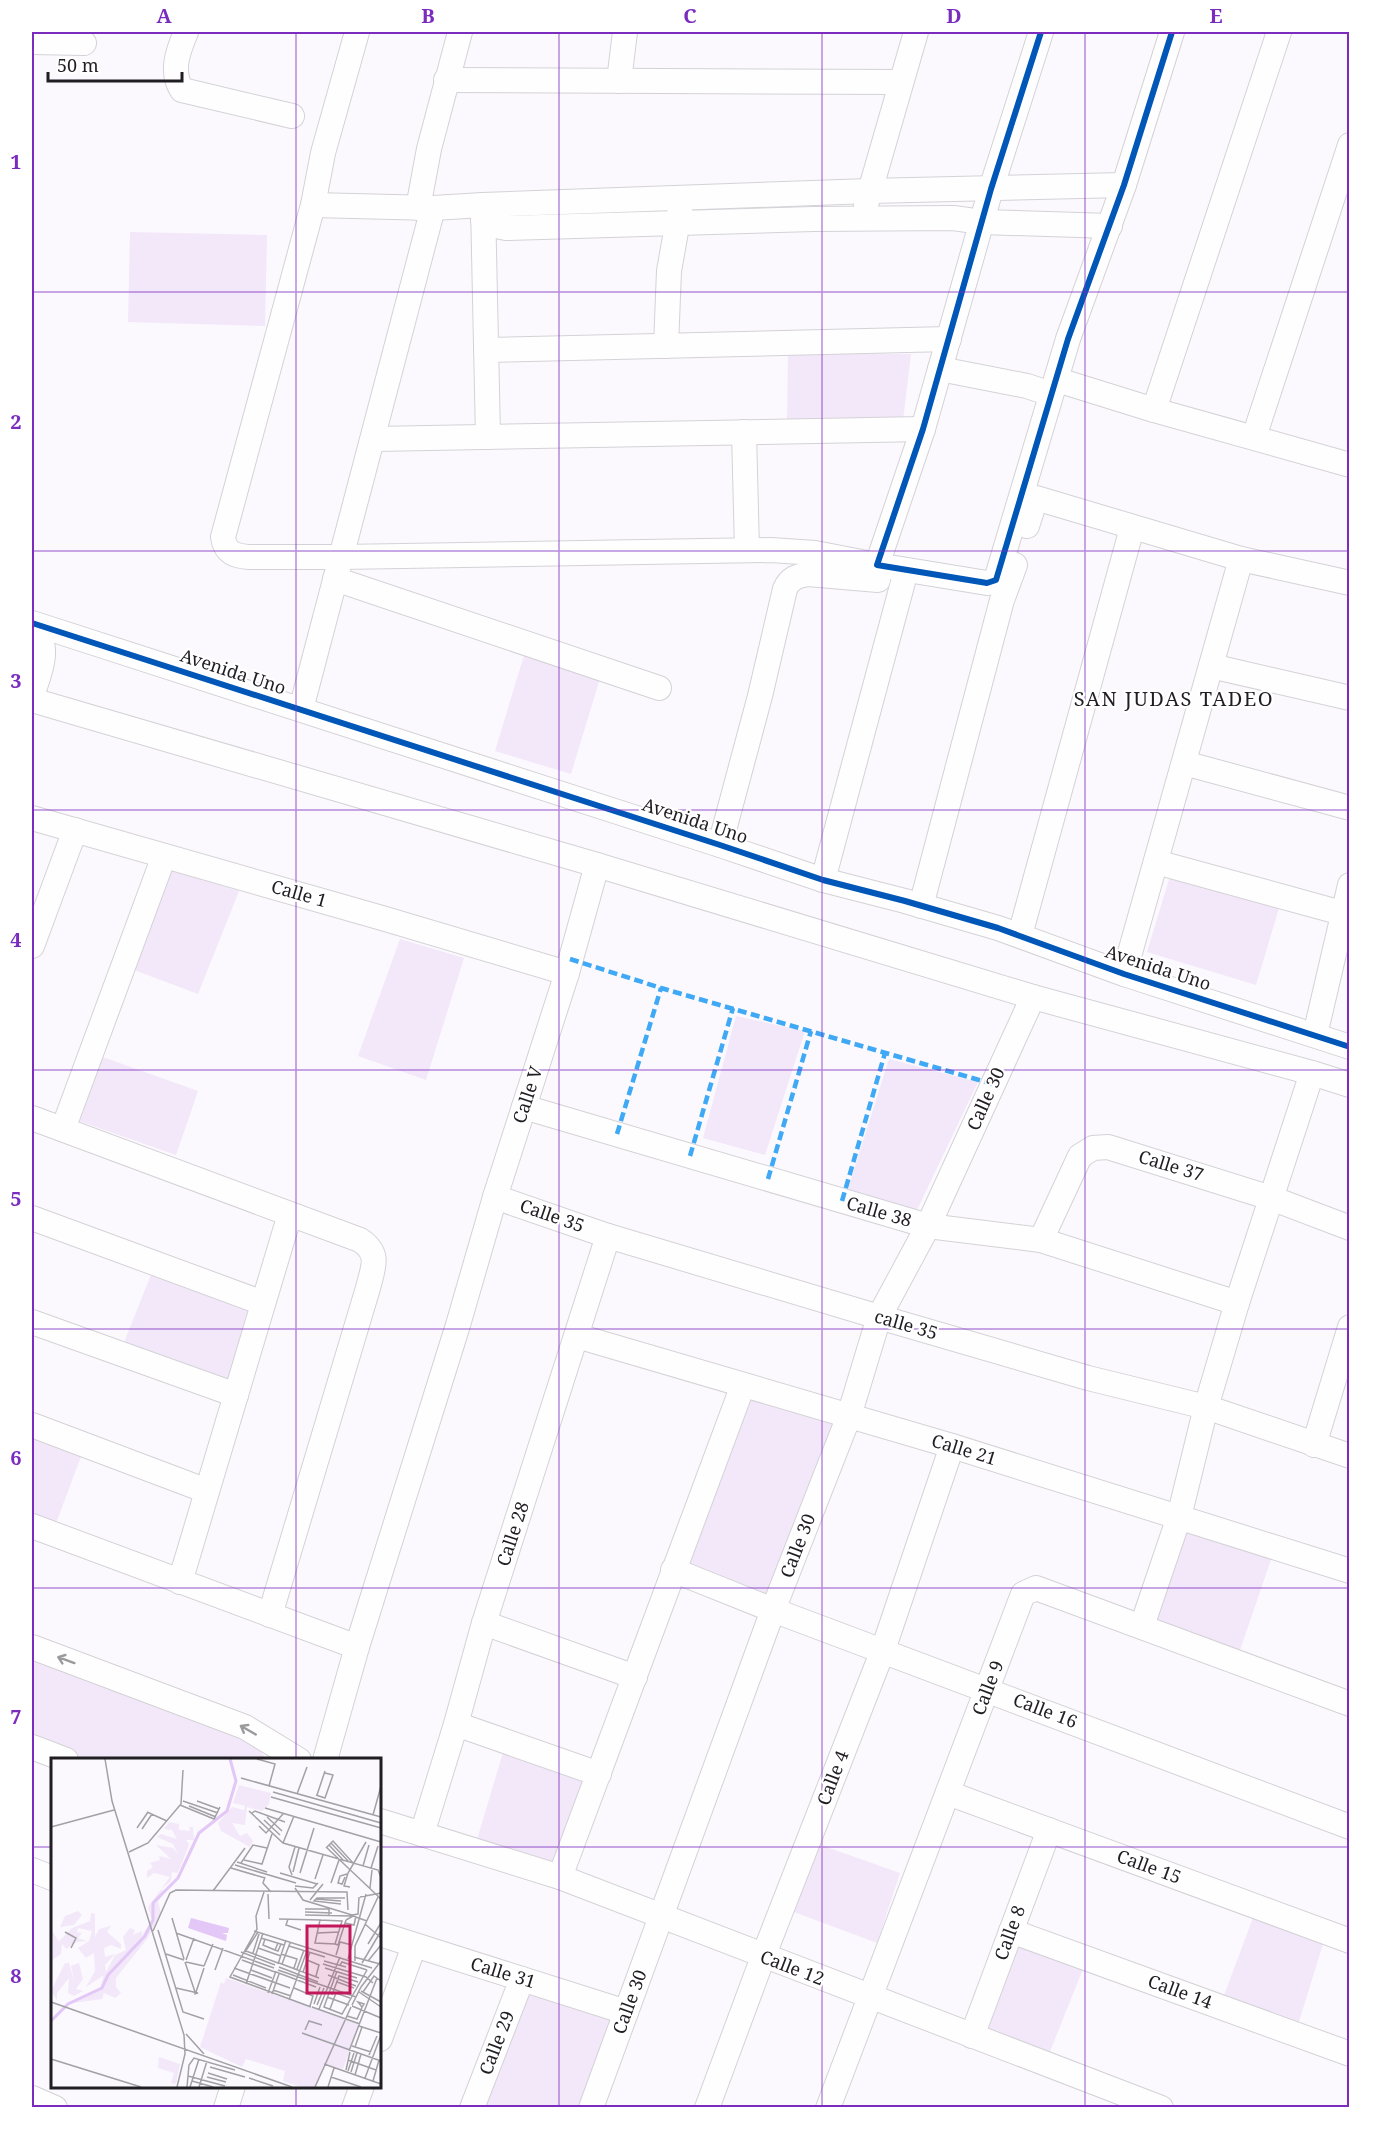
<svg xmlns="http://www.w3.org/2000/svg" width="1381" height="2139" viewBox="0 0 1381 2139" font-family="'Noto Serif',serif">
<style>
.green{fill:#f2e8f9}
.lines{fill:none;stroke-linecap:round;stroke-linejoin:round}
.minor-casing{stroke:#d4d2d6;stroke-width:26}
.minor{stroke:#fefeff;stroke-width:24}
.quiet{stroke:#3fa9f5;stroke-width:4.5;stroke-dasharray:9 4.5;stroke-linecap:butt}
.cycleway-casing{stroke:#fff;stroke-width:10}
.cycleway{stroke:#0057b8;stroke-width:6}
.oneway{stroke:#9a999c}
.grid{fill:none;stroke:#7b2cbf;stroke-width:1.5;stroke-opacity:0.55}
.labels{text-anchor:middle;stroke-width:4.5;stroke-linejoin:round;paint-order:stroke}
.street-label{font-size:18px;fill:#201d23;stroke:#fff}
.neighbourhood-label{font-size:20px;letter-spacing:1.5px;fill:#201d23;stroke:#fff}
.inset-river{fill:none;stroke:#e3c7f7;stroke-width:3}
.inset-road{fill:none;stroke:#a3a1a6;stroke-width:1.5}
.view{fill:#c2185b;fill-opacity:0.15;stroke:#c2185b;stroke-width:3}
.inset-edge{fill:none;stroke:#201d23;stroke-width:3}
.neatline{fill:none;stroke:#7b2cbf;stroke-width:2}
.grid-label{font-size:20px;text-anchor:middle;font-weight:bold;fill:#7b2cbf}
</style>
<rect width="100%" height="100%" fill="#fbf9fd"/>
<g class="green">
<polygon points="130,232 267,235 265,326 128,322"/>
<polygon points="788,354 911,354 903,420 787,419"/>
<polygon points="525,652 601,675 571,774 495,751"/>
<polygon points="164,868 239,891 198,994 126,967"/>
<polygon points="1170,876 1279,908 1256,985 1147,952"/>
<polygon points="400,939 464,958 426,1080 358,1056"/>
<polygon points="736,1016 805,1031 765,1155 703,1138"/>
<polygon points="97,1055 198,1091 176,1155 73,1119"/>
<polygon points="889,1059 978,1082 916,1212 847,1192"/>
<polygon points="152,1272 246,1307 247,1311 229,1381 123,1345"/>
<polygon points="746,1398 831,1419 835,1425 772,1596 764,1598 688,1569 685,1558"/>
<polygon points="32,1434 82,1454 55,1526 32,1518"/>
<polygon points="1182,1530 1273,1554 1240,1650 1159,1621 1155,1612"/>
<polygon points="32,1653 240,1730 260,1750 266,1759 81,1759 32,1741"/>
<polygon points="504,1749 583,1778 585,1786 556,1865 476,1843"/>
<polygon points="818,1844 900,1873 877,1943 794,1912"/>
<polygon points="1254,1915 1324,1941 1297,2028 1223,1998"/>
<polygon points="1015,1943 1083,1969 1049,2054 985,2030"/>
<polygon points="529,1993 609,2017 610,2024 581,2107 482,2108"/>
</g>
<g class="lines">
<defs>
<g id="minor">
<path d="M186 32C178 51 170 72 182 90L292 116"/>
<path d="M357 32 323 153 313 205 223 537C225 553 235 556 249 557H341L771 550 815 553 877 565"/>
<polyline points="1041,32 991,189 923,429 877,565 987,583 996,580 1068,339 1124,185 1172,32"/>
<polyline points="32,42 84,43"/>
<polyline points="446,80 901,82"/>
<polyline points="619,81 625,32"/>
<polyline points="313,205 433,208 483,205 869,191 1124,185"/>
<polyline points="483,205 488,437"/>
<polyline points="866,205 916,32"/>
<polyline points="418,208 429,149 460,32"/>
<polyline points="483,220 496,226 506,228 813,219 953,218 982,222 1110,226"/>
<polyline points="666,346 669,271 680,209"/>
<polyline points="486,350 949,339"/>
<polyline points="940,369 1027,386 1051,394"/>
<polyline points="1064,382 1154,410 1350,465"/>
<polyline points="1154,410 1279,32"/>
<polyline points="744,432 747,550"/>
<polyline points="1254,437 1350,145"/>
<polyline points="374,439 923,429"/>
<polyline points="1027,526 1036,498 1241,559 1350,583"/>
<polyline points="335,579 659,688"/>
<polyline points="32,623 720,845 823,880 905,901 998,928 1124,974 1350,1047"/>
<path d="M32 627C53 647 39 673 32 696"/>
<polyline points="1211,666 1350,698"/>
<polyline points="32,700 597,865 1033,997 1312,1073 1350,1085"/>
<polyline points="301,709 433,208"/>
<polyline points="1184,763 1350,808"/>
<polyline points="32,818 382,918 567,973"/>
<path d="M720 845 760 696 785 589C790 578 797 576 808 574L878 580"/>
<polyline points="1156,862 1331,910"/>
<polyline points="823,880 903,582"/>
<polyline points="921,906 1002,600 1015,565"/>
<polyline points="1020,935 1132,528"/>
<polyline points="32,946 75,830"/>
<polyline points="1124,974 1241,559"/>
<polyline points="1315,1035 1350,885"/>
<polyline points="524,1107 928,1226 1041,1240 1237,1303"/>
<path d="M32 1118 360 1240C381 1254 373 1267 368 1288L270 1615"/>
<polyline points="63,1129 164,856"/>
<polyline points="495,1197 608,1236 879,1317 1088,1378 1206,1407 1350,1456"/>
<polyline points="32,1218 263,1303"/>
<polyline points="1041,1240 1080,1156 1093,1148 1108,1147 1271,1198 1350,1228"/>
<polyline points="32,1322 236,1395"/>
<polyline points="577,1336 952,1446 1350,1571"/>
<polyline points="32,1425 207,1491"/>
<polyline points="1314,1445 1350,1327"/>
<polyline points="32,1526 357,1647"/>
<polyline points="673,1570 773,1610 1350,1827"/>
<polyline points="180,1582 290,1214"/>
<polyline points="484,1623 635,1677"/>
<polyline points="1142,1626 1179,1517 1206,1407 1237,1303 1312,1073"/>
<polyline points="32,1647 245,1727 299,1760"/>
<polyline points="456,1724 599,1774"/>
<polyline points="32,1747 66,1760"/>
<polyline points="325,1760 357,1647 458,1325 495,1197 567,973 597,865"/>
<polyline points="948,1793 1350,1941"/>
<polyline points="380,1821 560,1877 1161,2108"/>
<polyline points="422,1834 456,1724 484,1623 608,1236"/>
<polyline points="32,1870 52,1878"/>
<polyline points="560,1877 743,1385"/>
<polyline points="1011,1931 1350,2054"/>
<polyline points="380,1934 626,2012"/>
<polyline points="972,2036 1049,1830"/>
<polyline points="380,2039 414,1946"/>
<polyline points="32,2098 55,2108"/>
<polyline points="226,2108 233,2086"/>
<polyline points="354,2108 362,2086"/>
<polyline points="472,2108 522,1979"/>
<polyline points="591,2108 773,1610 849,1416 879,1317 928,1226 1033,997"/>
<polyline points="707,2108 763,1957 883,1650 952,1446"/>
<polyline points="828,2108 1023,1594 1036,1588 1350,1704"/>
</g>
</defs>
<use href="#minor" class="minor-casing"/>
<use href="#minor" class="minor"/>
<g class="quiet">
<polyline points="570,959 661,988 993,1084"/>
<polyline points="617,1134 661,988"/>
<polyline points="690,1156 733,1008"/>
<polyline points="768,1179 811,1031"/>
<polyline points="842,1201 885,1053"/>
</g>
<defs>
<g id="cycleway">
<polyline points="1041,32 991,189 923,429 877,565 987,583 996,580 1068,339 1124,185 1172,32"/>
<polyline points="32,623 720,845 823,880 905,901 998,928 1124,974 1350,1047"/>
</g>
</defs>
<use href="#cycleway" class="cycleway-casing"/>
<use href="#cycleway" class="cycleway"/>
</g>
<defs><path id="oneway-shaft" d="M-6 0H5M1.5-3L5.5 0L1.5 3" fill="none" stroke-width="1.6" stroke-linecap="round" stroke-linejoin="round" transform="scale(1.5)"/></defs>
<g class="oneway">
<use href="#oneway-shaft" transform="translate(66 1660) rotate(-160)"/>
<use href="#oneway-shaft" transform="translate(248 1730) rotate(-150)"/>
</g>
<path class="grid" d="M296 32V1760M559 32V2108M822 32V2108M1085 32V2108M32 292H1350M32 551H1350M32 810H1350M32 1070H1350M32 1329H1350M32 1588H1350M32 1847H52M380 1847H1350M296 2086V2108"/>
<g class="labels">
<g class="street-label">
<text transform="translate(233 672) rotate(18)" y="6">Avenida Uno</text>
<text transform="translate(695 821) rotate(18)" y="6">Avenida Uno</text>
<text transform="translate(299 894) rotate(16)" y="6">Calle 1</text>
<text transform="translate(1158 968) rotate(18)" y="6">Avenida Uno</text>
<text transform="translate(528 1095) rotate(-72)" y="6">Calle V</text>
<text transform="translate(986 1099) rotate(-66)" y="6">Calle 30</text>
<text transform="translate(1171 1166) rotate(17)" y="6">Calle 37</text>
<text transform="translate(879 1212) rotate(16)" y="6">Calle 38</text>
<text transform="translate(552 1216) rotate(19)" y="6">Calle 35</text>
<text transform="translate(906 1325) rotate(16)" y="6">calle 35</text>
<text transform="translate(964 1450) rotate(17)" y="6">Calle 21</text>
<text transform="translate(513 1534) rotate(-72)" y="6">Calle 28</text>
<text transform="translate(798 1546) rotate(-69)" y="6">Calle 30</text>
<text transform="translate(988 1688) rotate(-69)" y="6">Calle 9</text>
<text transform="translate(1045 1711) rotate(21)" y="6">Calle 16</text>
<text transform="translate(833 1778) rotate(-69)" y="6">Calle 4</text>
<text transform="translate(1149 1867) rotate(20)" y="6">Calle 15</text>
<text transform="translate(1010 1933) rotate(-70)" y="6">Calle 8</text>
<text transform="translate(792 1968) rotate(21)" y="6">Calle 12</text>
<text transform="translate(503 1973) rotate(17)" y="6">Calle 31</text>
<text transform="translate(1180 1992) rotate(20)" y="6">Calle 14</text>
<text transform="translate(630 2002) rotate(-70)" y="6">Calle 30</text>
<text transform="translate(497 2043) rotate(-69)" y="6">Calle 29</text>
</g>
<g class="neighbourhood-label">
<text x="1174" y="706">SAN JUDAS TADEO</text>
</g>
</g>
<g transform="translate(51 1758)">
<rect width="330" height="330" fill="#fbf9fd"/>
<path d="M188 27 220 35 218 46 211 53 196 49 194 67 181 65 189 78 196 75 202 83 199 89 170 73 167 65 181 49 193 52 194 48 182 45ZM118 64 128 66V72L139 73 138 69H142L143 82H135L138 86 130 108 126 115 121 114 120 123 110 131 114 134 107 143 110 155 96 181 65 220V229L70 235 64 240 53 235 51 241 15 246 49 230 53 217 35 229 44 213 43 195 35 200 27 190 38 183 41 173 27 170 26 174 31 175 27 180 36 183 25 184 15 191 11 186 10 196 0 203V172L8 183 21 170 39 163 40 155 44 156V179L48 171 60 168 56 174 70 186V191L60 187 53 190 54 199 64 196 54 207 55 214 64 197 75 192 72 179 79 170 84 172 82 177 91 173V177L101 163 97 149 119 119 103 115 96 120V113L102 109 99 105 109 102 108 98 120 101 105 87 122 90 127 96 122 86 106 79 110 76 126 81 121 72 113 71ZM27 153 31 157 23 167 9 169 14 158ZM14 205H18L24 226 20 208 28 205 32 221 25 231 32 233 23 238 17 235 18 220 6 235V242L0 233ZM175 220 308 266 292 311 273 306 264 329H249L232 323 234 313 195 301 191 309 149 289 170 224 173 226ZM108 299 129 306 125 326 120 325 123 315 107 310Z" fill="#f2e8f9"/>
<path d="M140 160 178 170 177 175H171L176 177 175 183 137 170Z" fill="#e3c7f7"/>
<path class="inset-river" d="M0 263 17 246 51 230 57 217 94 178 102 162V145L127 120 148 75 176 53 185 23 179 1"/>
<path class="inset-road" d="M54 1 61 43 133 277 134 296 126 329M206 1 224 6 218 28M190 20 330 59M222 34 330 65M246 36 256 9M265 37 274 40 282 17 274 15M266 37 274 13M220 39 330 70M132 43 167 55M146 43 168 51M129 47 163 61 169 49M138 48 165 59M214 50 330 84M198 53 232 85 327 112 330 119M96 54 116 63M201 55 204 53 234 64M322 57 330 28M216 59 231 73M213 62 229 77M208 68 215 75 232 56M0 69 63 52M86 70 97 54M91 71 101 56M232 85 243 58M280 85 298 104M278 87 293 103M275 89 330 141M275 90 282 83 303 106M78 94 97 85 130 46 132 12M193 102 211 106 221 76M186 104 216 114M190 105 202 87 216 90M184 107 245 125M312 108 318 87M180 110 214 120M320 110 327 88M242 114 248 90M229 115 266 126M249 115 263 70M241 117 238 109 244 89M214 119 212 125 220 134M294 119 291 126 287 125 289 118 296 116M264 121 272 97M280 125 288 102M244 128 262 130 267 125M299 129 293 128 297 115 315 84M244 130 252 142 301 157 307 156 308 139M319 130 321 112M162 133 194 90M213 134 205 158 206 171 179 219 260 249M217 136 218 161M309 139 330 135M265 141 290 143M259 142 272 126M290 146 263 143 266 140H294M254 151H278V158M254 154 281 155M254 157 301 158M121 160 133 201M228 161 270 162M237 161 235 167 250 172M295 162 302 158 316 163M294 165 303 167 305 158M314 166 330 180M107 172 132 254 153 261M102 173 119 135 125 132 296 134 297 152M203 173 321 210M14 174 25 180 20 190M125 175 223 210M266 175 288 174M210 180 233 187M214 181 212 187 224 192M227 185 224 192 227 193 230 186M284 186 264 185 269 162 291 163 284 186 287 187 295 162M317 186 330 165M238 188 274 199M207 190 230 198M195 193 227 205M190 194 224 207M194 194 207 174M202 195 208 176M115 196 133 202M230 196 246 201 243 210M285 197 289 184 301 187M303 199 329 206M297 201 315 136M135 202 143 180M191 202 224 214M256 202 268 207 265 218M273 203 295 209M304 203V188L327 139M317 203 330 187M134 204 144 234M135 204 153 208M228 205 268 220M311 205 330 173M227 206 235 182M231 206 239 185M272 206 315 219 322 225M289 207 291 204 316 212M153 208 162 186M228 209 267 224M183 210 239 230M274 210 306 220M246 211 253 192M164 212 172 190M200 212 221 220M227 212 305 239M286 213 273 249 291 256 316 212M225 214 265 229M252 214 259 194M182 217 215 230M277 217 305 228M286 224 303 230M195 226 212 175M125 230 147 235 143 236M243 230 262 238 259 248M222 232 240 238M310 233 330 244M145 234 153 210M308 234 330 249M312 234 323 218 330 223M217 235 225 213M221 236 228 216M281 237 288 218 307 224M276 239 298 247M238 242 257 190M0 244 241 329M263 246 269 229M266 247 273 230M301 247 310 229 330 203M301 248 330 260M261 249 309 266M268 251 289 199M279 251 285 235 299 240M296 258 306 261 310 252 311 249 313 246 307 244 311 249M308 268 330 275M254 272 258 263 271 267M251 275 330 303M135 276 153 296M301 288 320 294M304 289 311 269M298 293 326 220M318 297 326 278M0 301 90 329M297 302 325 312M273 306 330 326M159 309 194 319M295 312 299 294M297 313 303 295M300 314 306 295M157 315 176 321M304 317 310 296M137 318 174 328M156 319 175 324M280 319 310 329M198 320 222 328M314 320 330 277M141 323 162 329M322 323 328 302M136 329 138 307 143 300 184 312M139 329 148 301M148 329 156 303M264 329 300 249M277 329 283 310"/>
<path class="view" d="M256 168H299V235H256Z"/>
<rect width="330" height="330" class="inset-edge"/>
</g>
<rect width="1381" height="2139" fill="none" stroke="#ffffff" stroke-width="66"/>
<path d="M48 72v9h134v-9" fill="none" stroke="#201d23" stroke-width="3"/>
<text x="57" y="72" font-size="18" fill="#201d23" stroke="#ffffff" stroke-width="4.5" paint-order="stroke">50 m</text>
<rect x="33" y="33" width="1315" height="2073" class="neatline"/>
<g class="grid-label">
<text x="164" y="23">A</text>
<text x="428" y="23">B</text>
<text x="690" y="23">C</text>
<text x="954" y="23">D</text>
<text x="1216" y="23">E</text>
<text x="16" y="169">1</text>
<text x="16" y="429">2</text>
<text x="16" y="688">3</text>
<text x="16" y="947">4</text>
<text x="16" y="1206">5</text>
<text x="16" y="1465">6</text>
<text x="16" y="1724">7</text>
<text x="16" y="1983">8</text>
</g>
</svg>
